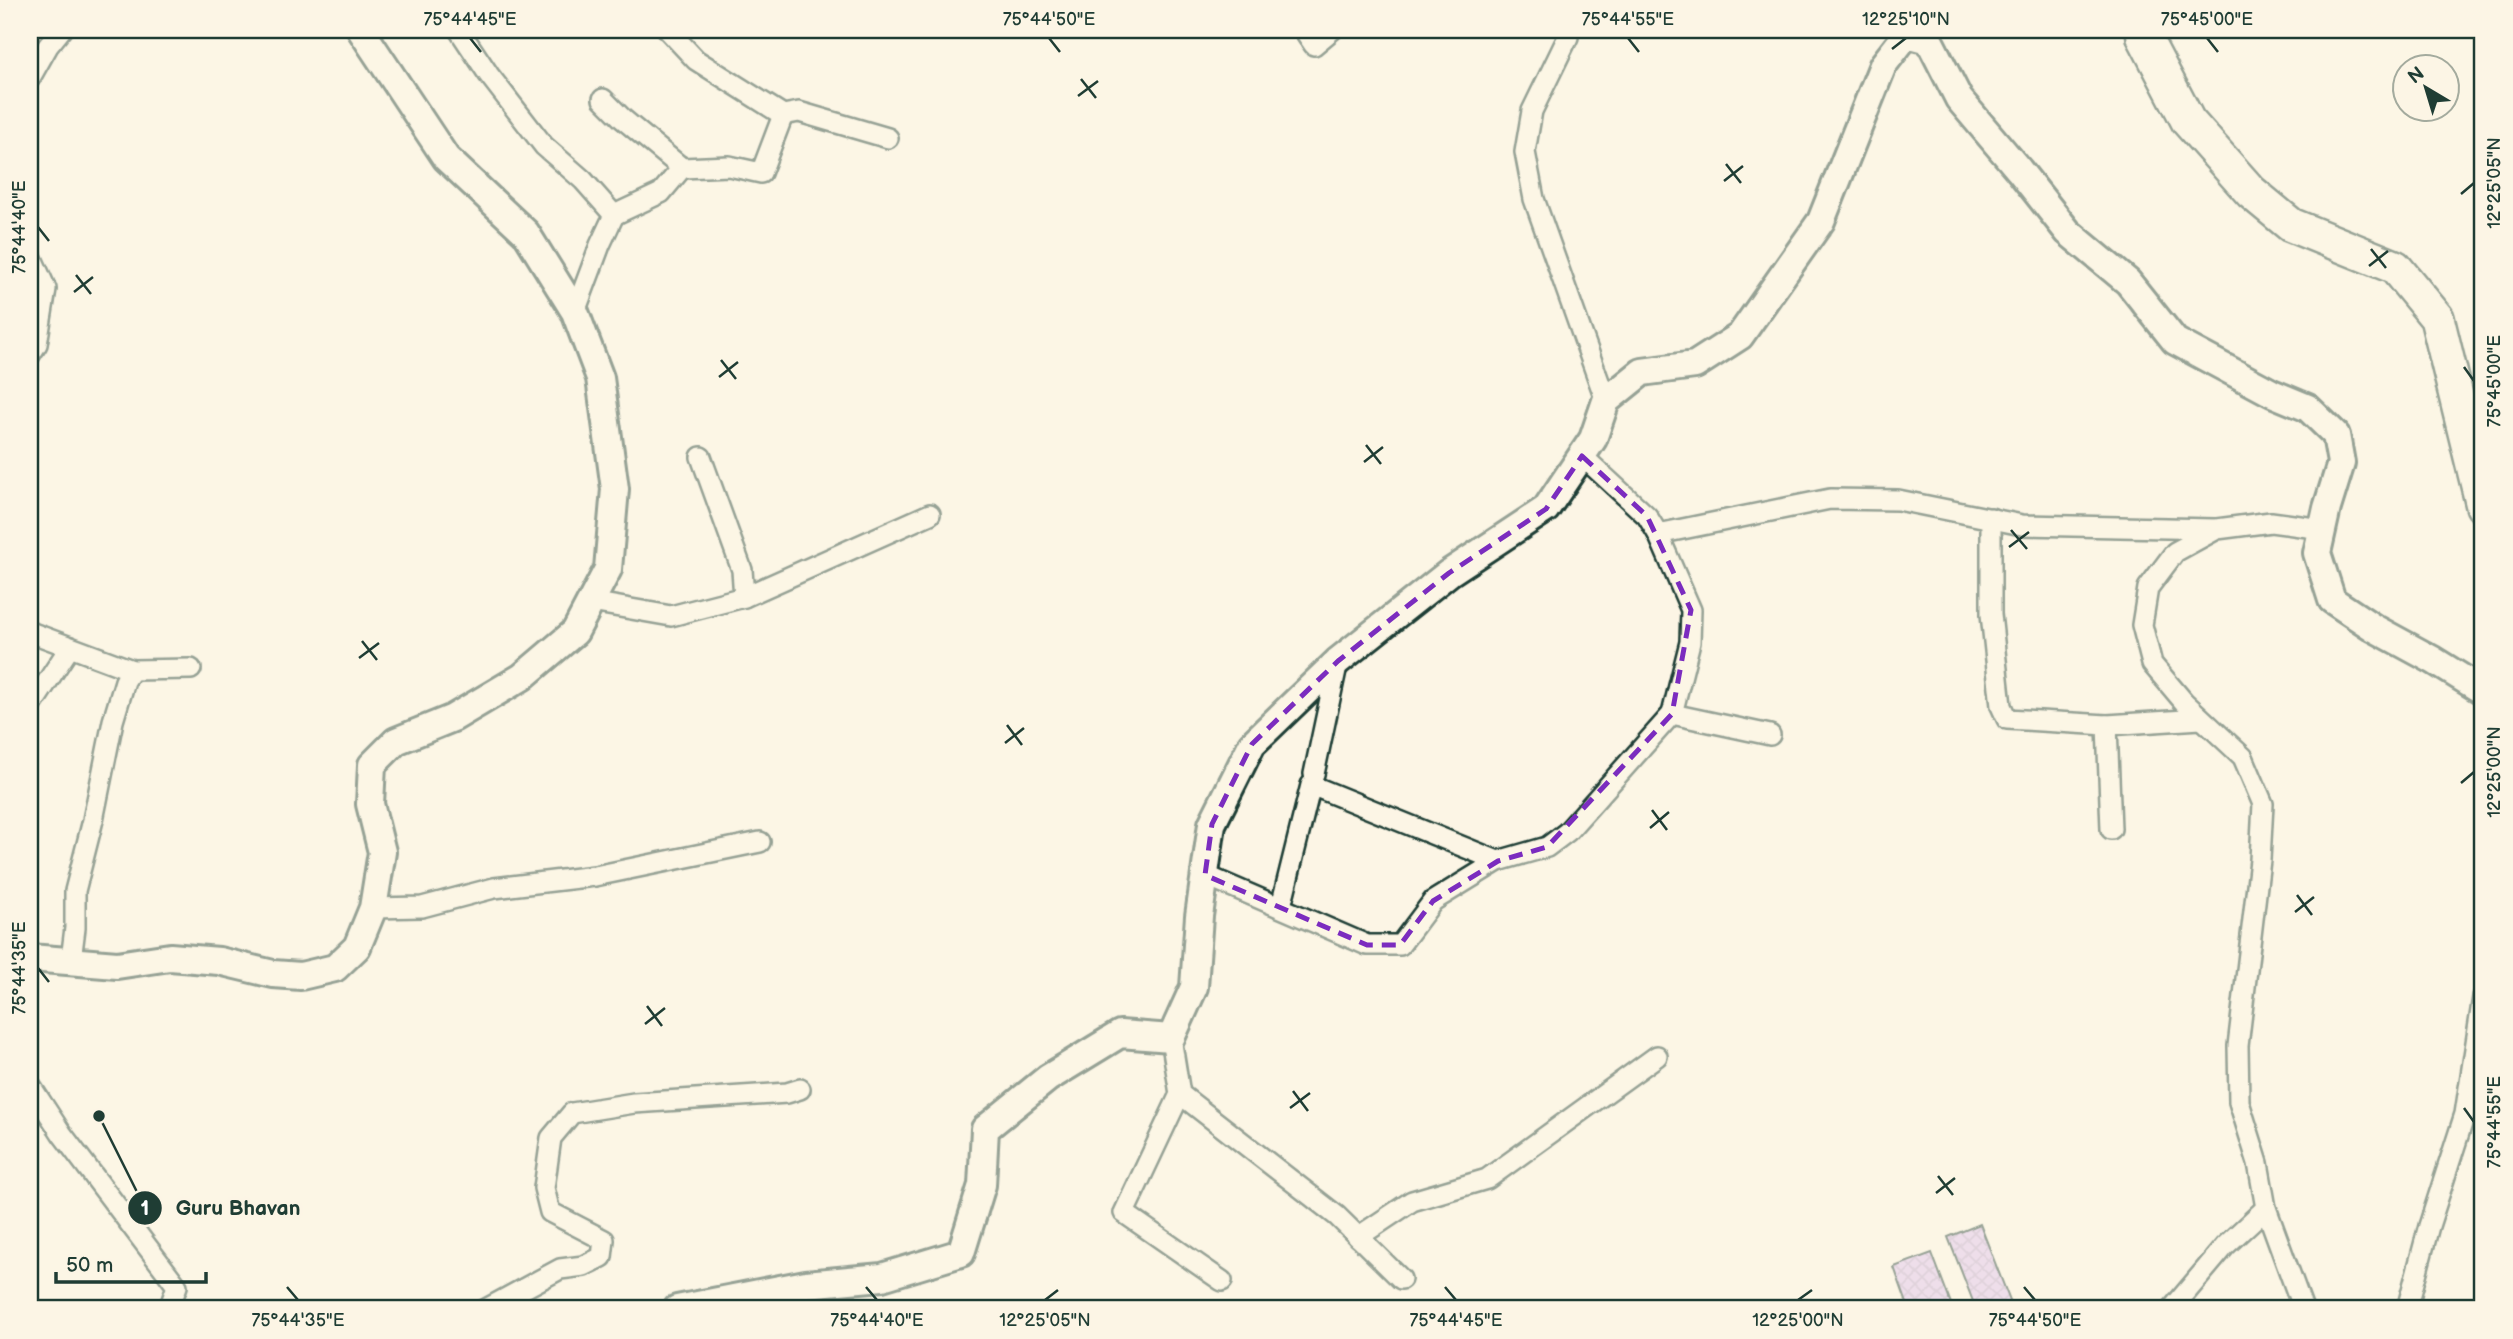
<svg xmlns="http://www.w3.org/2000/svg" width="2513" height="1339" viewBox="0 0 2513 1339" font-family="'Balsamiq Sans',sans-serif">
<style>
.building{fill:url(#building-cross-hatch);stroke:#1f3d34;stroke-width:2}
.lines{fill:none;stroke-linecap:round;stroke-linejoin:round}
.street-casing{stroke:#1f3d34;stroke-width:24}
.secondary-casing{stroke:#1f3d34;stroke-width:32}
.highway-casing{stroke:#1f3d34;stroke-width:38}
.street{stroke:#fcf5e5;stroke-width:19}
.secondary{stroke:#fcf5e5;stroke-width:26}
.highway{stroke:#fcf5e5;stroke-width:33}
.marked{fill:none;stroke:#7b2cbf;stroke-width:5;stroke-dasharray:14 9;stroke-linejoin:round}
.ticks{fill:none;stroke:#1f3d34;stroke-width:2.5}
.leader{fill:none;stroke:#1f3d34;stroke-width:2.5}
.callout-dot{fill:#1f3d34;stroke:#fcf5e5;stroke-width:2.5}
.mark-label{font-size:21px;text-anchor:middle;font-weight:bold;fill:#fff}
.callout-label{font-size:21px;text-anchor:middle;font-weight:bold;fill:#1f3d34;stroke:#fcf5e5;stroke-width:7;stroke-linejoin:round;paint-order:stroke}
.neatline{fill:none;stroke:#1f3d34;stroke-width:2.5}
.ticks-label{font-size:18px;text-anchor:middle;fill:#1f3d34}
</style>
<defs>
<pattern id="building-cross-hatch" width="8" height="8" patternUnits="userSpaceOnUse" patternTransform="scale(1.75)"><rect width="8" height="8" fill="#dec1ef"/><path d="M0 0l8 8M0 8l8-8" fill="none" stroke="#bea7ce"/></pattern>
</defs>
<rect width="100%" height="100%" fill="#fcf5e5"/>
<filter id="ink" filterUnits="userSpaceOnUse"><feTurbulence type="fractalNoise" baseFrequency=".0143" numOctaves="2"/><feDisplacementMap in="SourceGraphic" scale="14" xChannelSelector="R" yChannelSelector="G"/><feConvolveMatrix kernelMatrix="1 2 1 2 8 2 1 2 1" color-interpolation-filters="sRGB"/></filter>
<g filter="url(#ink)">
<g class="building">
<polygon points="1980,1224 2013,1309 1976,1309 1948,1237"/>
<polygon points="1932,1253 1953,1309 1909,1309 1894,1267"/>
</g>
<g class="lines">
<defs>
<g id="street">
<polyline points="459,30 489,75 544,146 583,180 614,215 600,245 575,312"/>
<polyline points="668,30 696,60 783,115 799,112 888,138"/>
<polyline points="1304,30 1314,45 1332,30"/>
<polyline points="1567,30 1568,37 1532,111 1525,152 1534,199 1606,401"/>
<polyline points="30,78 48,46 61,30"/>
<polyline points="603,99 623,119 682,168 729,166 761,173 783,115"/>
<polyline points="614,215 661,193 682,168"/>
<polyline points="30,254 46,289 37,344 30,355"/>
<polyline points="701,457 742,570 744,597"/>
<polyline points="1991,518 1991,614 2001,706 2007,719 2107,725 2201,719"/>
<polyline points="1658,534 1830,499 1898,500 2022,525 2215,529"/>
<polyline points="591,602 671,616 744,597 930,514"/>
<polyline points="30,632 132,670 191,669"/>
<polyline points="30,708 70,647"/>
<polyline points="1672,714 1770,735"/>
<polyline points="2107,725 2111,829"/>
<polyline points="1314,774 1338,661"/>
<polyline points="1205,875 1367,945 1400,945 1433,901 1498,861 1547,847 1567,832 1672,714 1690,642 1691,610 1658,534 1647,516 1582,456"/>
<polyline points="1281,906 1311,785 1498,861"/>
<polyline points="373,908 422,907 494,888 595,876 760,842"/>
<polyline points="71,960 75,928 75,891 93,820 113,721 125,681 132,670"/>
<polyline points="1171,1038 1180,1094 1337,1216 1401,1279"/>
<polyline points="30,1085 62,1134 177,1286 169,1309"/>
<polyline points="1180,1094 1124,1213 1222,1281"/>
<polyline points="1358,1237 1412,1201 1487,1179 1657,1056"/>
<polyline points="486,1309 560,1269 584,1266 602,1257 604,1240 550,1212 544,1188 551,1138 572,1113 634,1103 787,1093 800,1089"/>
<polyline points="2172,1309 2225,1246 2266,1208"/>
<polyline points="2303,1309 2266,1208 2258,1163 2239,1102 2238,1046 2260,860 2263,804 2243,757 2184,702 2152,664 2142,625 2148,588 2175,552 2217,529 2271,522 2322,529"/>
<polyline points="2407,1309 2429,1226 2465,1114 2483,997"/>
</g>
<g id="secondary">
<polyline points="30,958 117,965 170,957 219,961 273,974 301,976 335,968 357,947 373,908 382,852 370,804 372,765 396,741 453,718 522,677 575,632 608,569 615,489 600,378 575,312 526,233 446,158 361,30"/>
<polyline points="677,1309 806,1284 882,1277 961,1253 982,1185 985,1129 1048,1078 1120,1034 1171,1038 1194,987 1199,916 1212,824 1252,744 1338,661 1449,573 1546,509 1593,439 1606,401 1642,372 1695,365 1740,336 1821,221 1883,65 1907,34 1929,40 1959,99 2019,170 2068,232 2128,282 2175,341 2272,393 2308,408 2336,435 2341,463 2327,508 2317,553 2332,600 2374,628 2433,660 2483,691"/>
</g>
<polyline id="highway" points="2143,30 2144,37 2188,121 2251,192 2291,225 2395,267 2437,318 2483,506"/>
</defs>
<use href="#street" class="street-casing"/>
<use href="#secondary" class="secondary-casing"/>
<use href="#highway" class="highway-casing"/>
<use href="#street" class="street"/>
<use href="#secondary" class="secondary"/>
<use href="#highway" class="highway"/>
</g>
</g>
<path d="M0 0H2513V1339H0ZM1582 456 1647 516 1691 610 1672 714 1547 847 1498 861 1433 901 1400 945H1367L1205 875 1212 824 1252 744 1338 661 1449 573 1546 509Z" fill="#fcf5e5" fill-opacity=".55" fill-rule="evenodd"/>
<path class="marked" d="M1582 456 1647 516 1691 610 1672 714 1547 847 1498 861 1433 901 1400 945H1367L1205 875 1212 824 1252 744 1338 661 1449 573 1546 509Z"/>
<path class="ticks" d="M470 38 481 52M1049 38 1060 52M1628 38 1639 52M2207 38 2218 52M1892 49 1906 38M1081 79 1096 98M1078 96 1098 81M1726 164 1741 183M1724 181 1743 166M2461 194 2474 183M38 227 49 241M2371 249 2386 268M2369 266 2388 251M76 275 91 294M74 292 93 277M721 360 736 379M2464 367 2474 381M719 377 738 362M1366 445 1381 464M1364 462 1383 447M2011 530 2027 549M2009 547 2029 532M362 641 377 660M359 658 379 643M1007 725 1022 745M1005 743 1024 728M2461 783 2474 772M1652 810 1667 830M1650 828 1669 812M2297 895 2312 915M2295 912 2314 897M38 968 49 982M647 1006 662 1026M645 1024 665 1008M1293 1091 1308 1111M1290 1108 1310 1093M2464 1108 2474 1122M1938 1176 1953 1195M1936 1193 1955 1178M287 1287 298 1300M866 1287 877 1300M1445 1287 1456 1300M2024 1287 2035 1300M1045 1300 1058 1290M1798 1300 1812 1290"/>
<path class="leader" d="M99 1116L145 1208"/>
<g class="callout-dot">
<circle cx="99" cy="1116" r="7"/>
<circle cx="145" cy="1208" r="18"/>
</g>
<g class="mark-label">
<text x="145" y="1215">1</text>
</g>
<g class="callout-label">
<text x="238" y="1215">Guru Bhavan</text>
</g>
<rect width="2513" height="1339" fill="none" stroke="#fcf5e5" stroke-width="77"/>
<g transform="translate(2426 88) rotate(322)"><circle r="33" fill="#fcf5e5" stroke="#a4ab9e" stroke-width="2"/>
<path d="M0-5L12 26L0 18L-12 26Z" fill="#1f3d34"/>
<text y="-10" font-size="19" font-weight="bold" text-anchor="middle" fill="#1f3d34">N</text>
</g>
<path d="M56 1272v10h150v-10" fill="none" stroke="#1f3d34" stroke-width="3.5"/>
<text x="66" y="1272" font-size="21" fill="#1f3d34" stroke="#fcf5e5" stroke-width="5" paint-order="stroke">50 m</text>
<rect x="38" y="38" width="2436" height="1262" class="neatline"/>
<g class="ticks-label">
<text x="470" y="25">75°44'45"E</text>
<text x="1049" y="25">75°44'50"E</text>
<text x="1628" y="25">75°44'55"E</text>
<text x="1906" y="25">12°25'10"N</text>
<text x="2207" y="25">75°45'00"E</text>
<text transform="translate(2494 183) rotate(-90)" y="6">12°25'05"N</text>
<text transform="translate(19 227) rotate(-90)" y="6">75°44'40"E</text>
<text transform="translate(2494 381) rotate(-90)" y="6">75°45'00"E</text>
<text transform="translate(2494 772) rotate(-90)" y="6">12°25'00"N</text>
<text transform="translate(19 968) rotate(-90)" y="6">75°44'35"E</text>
<text transform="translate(2494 1122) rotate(-90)" y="6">75°44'55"E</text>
<text x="298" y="1326">75°44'35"E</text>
<text x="877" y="1326">75°44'40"E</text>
<text x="1045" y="1326">12°25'05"N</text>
<text x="1456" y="1326">75°44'45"E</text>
<text x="1798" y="1326">12°25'00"N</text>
<text x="2035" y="1326">75°44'50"E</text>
</g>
</svg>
